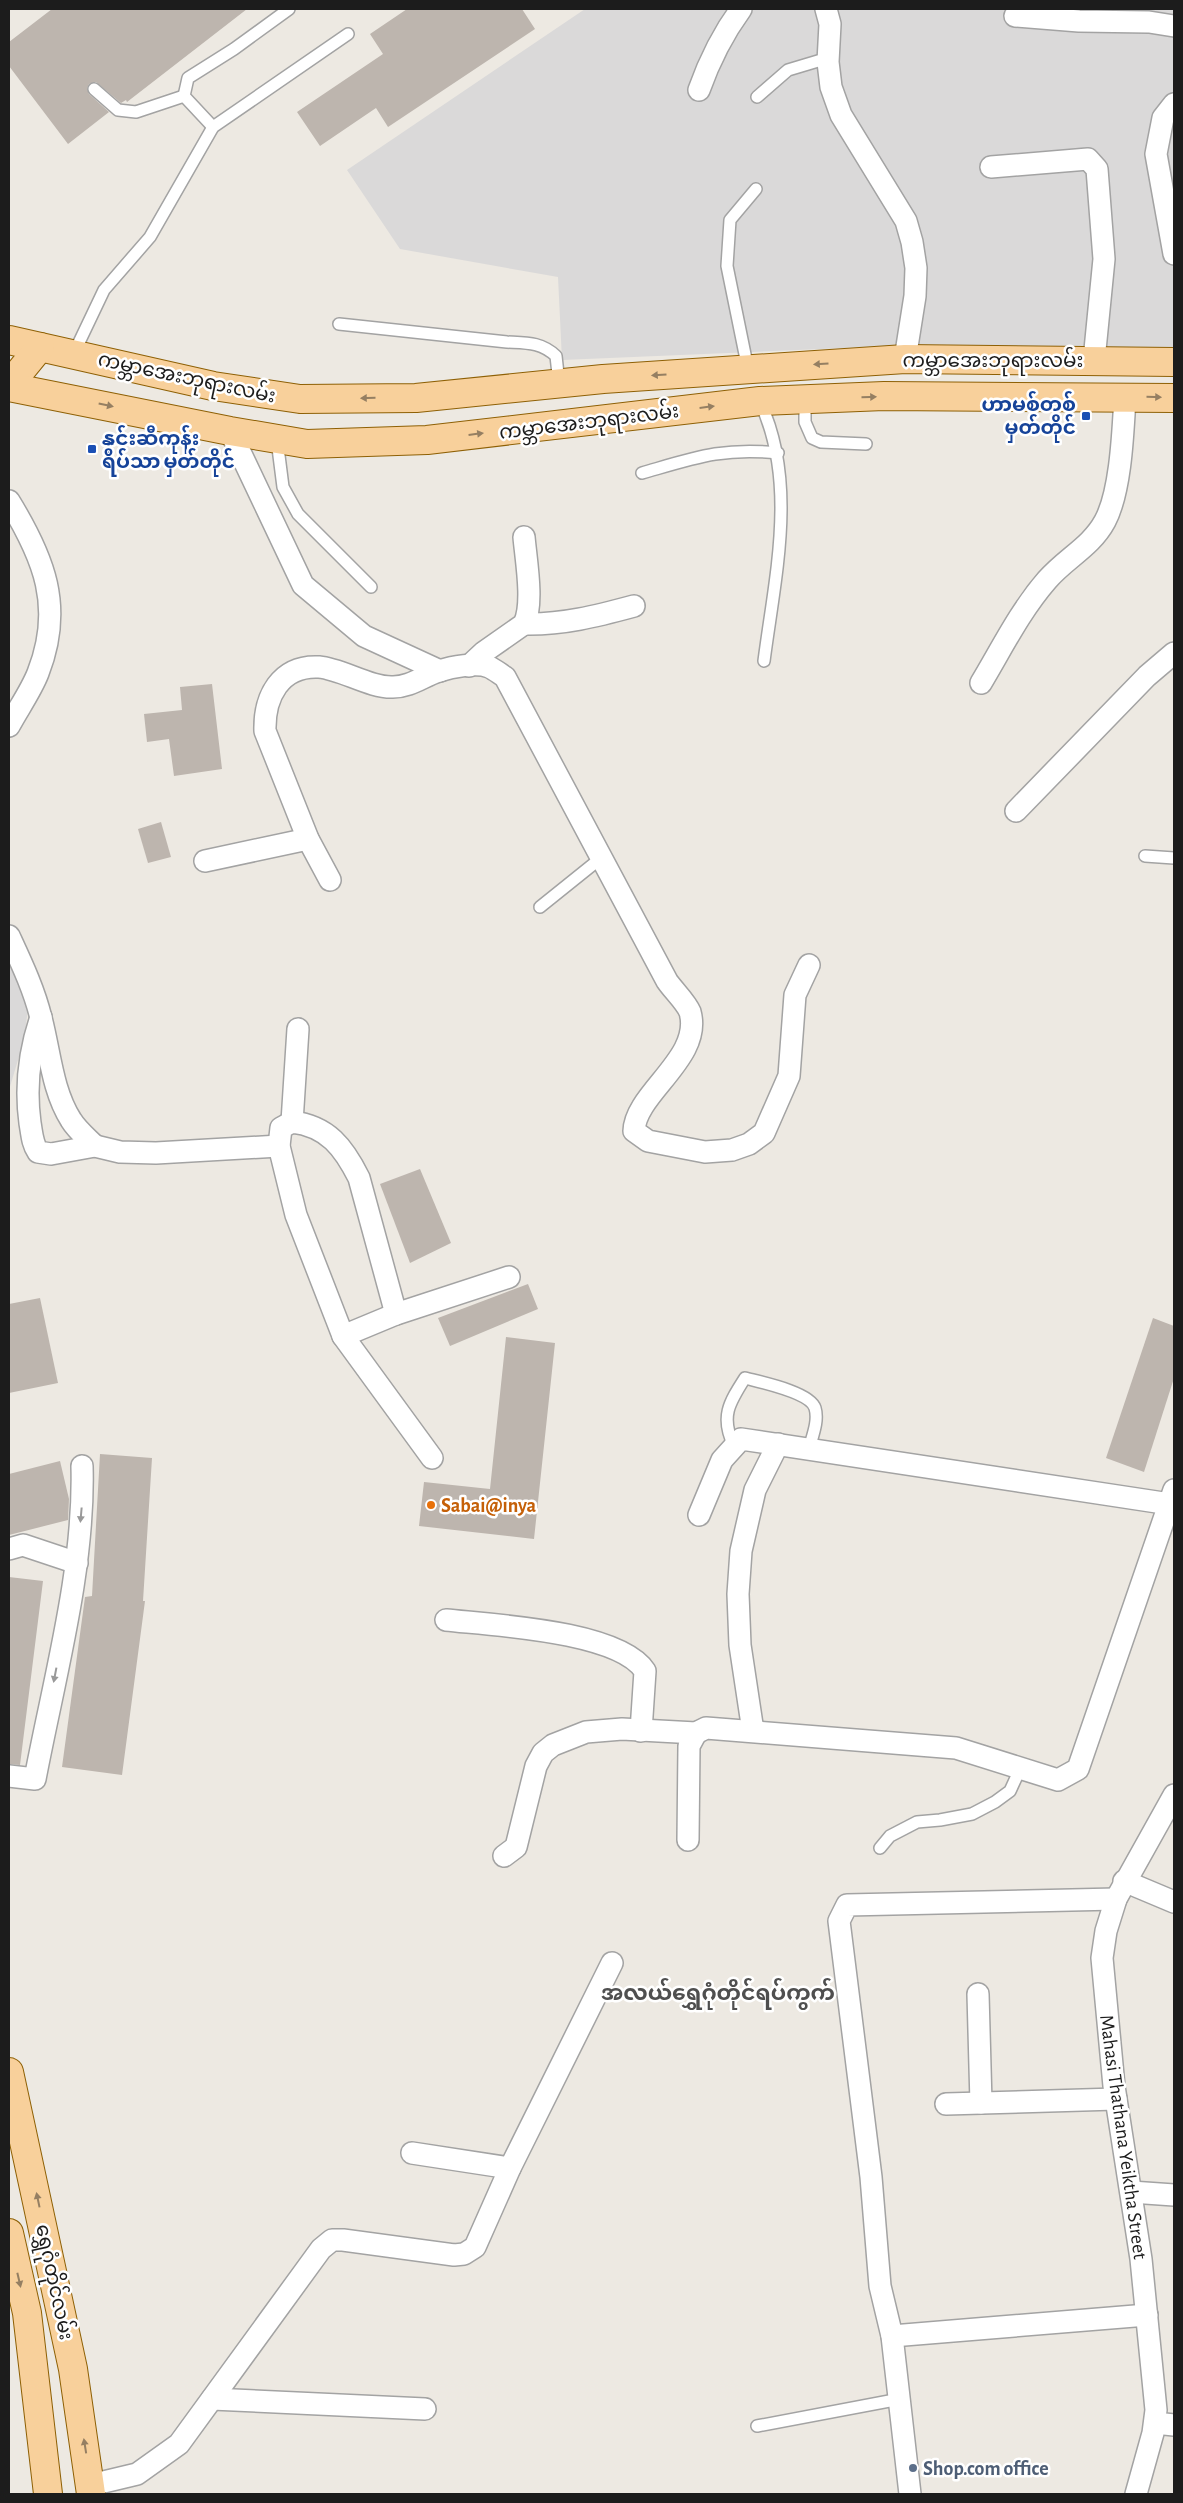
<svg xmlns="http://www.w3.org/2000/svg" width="1183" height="2503" viewBox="0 0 1183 2503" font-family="'Alegreya Sans','Noto Sans Myanmar',sans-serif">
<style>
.residential{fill:#dad9d9}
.building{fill:#bdb5ae}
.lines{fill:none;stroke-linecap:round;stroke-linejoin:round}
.service-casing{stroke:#a3a3a3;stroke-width:14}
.minor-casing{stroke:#a3a3a3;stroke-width:24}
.primary-casing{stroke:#8e6005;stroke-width:30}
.service{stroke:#fff;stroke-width:11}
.minor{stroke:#fff;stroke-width:21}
.primary{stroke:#f8d09b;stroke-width:28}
.oneway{fill:#957f62}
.oneway2{fill:#999}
.transit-dot{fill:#1a4fb4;stroke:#fff;stroke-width:2}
.food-dot{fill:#e8710a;stroke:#fff;stroke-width:2}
.service-dot{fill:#5c6f8a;stroke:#fff;stroke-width:2}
.labels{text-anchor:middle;stroke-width:5;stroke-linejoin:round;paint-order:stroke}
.street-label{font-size:20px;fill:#1c1c1c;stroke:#fff}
.transit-label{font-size:20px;font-weight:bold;fill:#164399;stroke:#fff;text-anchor:end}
.food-label{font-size:20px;font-weight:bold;fill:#c56008;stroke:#fff;text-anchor:start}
.service-label{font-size:20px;font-weight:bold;fill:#4e5e75;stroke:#fff;text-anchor:start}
.quarter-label{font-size:22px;font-weight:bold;fill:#4f4f4f;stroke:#fff}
</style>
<rect width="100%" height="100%" fill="#ede9e2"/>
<g class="residential">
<polygon points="585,9 1174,9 1174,349 892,346 562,360 558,277 400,249 347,170"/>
<polygon points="9,957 23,986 28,1009 24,1040 9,1090"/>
</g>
<g class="building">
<polygon points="52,9 247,9 127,102 126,100 121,103 96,82 89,84 87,88 89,94 109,112 68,144 9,66 9,42"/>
<polygon points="407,9 522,9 535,29 388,127 376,108 320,146 297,112 383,54 370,34"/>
<polygon points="212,684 222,769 174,776 169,739 147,742 144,714 182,710 180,687"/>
<polygon points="161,822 171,857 148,863 138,829"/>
<polygon points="420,1169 451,1243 410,1263 380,1184"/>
<polygon points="528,1284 538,1309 450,1346 438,1318"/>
<polygon points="40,1298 58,1383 9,1393 9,1304"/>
<polygon points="1153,1318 1174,1326 1174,1378 1144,1472 1106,1458"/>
<polygon points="506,1337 555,1343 534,1539 419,1526 424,1482 490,1489"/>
<polygon points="100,1454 152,1458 143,1601 145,1601 122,1775 62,1767 85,1597 92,1596"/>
<polygon points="60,1461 69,1499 68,1520 9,1535 9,1474"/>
<polygon points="9,1577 43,1581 20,1765 9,1764"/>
</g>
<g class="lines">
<defs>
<g id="service">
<polyline points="94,89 118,110 136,112 184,96"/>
<polyline points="757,97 788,70 828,58"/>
<polyline points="213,127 184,96 188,78 234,49 289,9"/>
<path d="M339 324 507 342C527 343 541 342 556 356L559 383"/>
<polyline points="74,353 104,290 150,237 213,127 348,34"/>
<polyline points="748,369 727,266 730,220 756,189"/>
<polyline points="805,399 805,422 812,438 821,442 866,444"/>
<path d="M760 402C798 483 775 576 764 661"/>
<polyline points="277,440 283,487 298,514 371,587"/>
<path d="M642 473C694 458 723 447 778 453"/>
<polyline points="1145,856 1174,858"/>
<polyline points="540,907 601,858"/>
<path d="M734 1446C720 1417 729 1403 745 1378 760 1382 810 1392 815 1408 819 1421 812 1437 809 1449"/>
<polyline points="880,1848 890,1836 917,1822 940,1820 972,1814 995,1802 1010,1791 1021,1767"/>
<polyline points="757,2426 900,2399"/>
</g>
<g id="minor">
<polyline points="826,9 830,24 828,62 831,87 841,115 906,221 912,242 916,268 915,296 905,359"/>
<polyline points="1015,16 1079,21 1149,22 1174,26"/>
<path d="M699 90C710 59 722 35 741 9"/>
<polyline points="1174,104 1163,118 1156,154 1174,254"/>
<polyline points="991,167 1088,159 1097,169 1104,259 1094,360"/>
<polyline points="230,431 303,585 364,636 440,671"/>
<path d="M9 501C44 558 64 607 38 673 31 691 18 709 9 726"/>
<path d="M524 624C562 625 597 616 634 606"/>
<path d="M469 666 484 652 524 624C534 604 526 560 524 537"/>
<path d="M981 683C1002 648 1020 611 1047 580 1066 558 1091 547 1105 521 1121 491 1123 431 1125 397"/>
<polyline points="1016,811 1147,676 1174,653"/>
<polyline points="205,861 308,839"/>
<path d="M330 880 308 839 265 731C264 697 280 665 319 667 342 669 370 688 393 687 411 687 423 676 439 671 451 667 477 662 489 667 494 669 500 674 505 677L667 981C673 990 686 1002 690 1012 703 1058 635 1093 634 1131L648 1141 705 1152 732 1150 749 1144 764 1133 789 1076 795 995 809 965"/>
<path d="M9 936C21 962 34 989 41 1018 50 1052 52 1090 71 1120 77 1130 87 1138 95 1146"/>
<path d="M41 1017C29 1052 25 1086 30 1123 32 1134 32 1143 38 1152L51 1154 95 1146 120 1152 156 1153 279 1146"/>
<polyline points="292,1122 298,1029"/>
<path d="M396 1314 359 1178C344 1148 328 1126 292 1122L281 1128 279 1146 296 1215 343 1336 432 1458"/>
<polyline points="343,1336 396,1314 509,1277"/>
<polyline points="699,1515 722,1460 741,1439 1170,1504"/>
<polyline points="9,1549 23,1545 77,1563"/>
<path d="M446 1620C492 1625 619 1631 645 1671L641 1731"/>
<polyline points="753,1731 740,1645 738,1594 741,1551 755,1490 778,1444"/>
<path d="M9 1776 35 1779C54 1679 85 1568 82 1466"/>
<polyline points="688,1840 689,1746 696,1733"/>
<polyline points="504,1856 516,1847 536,1766 543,1753 553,1745 586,1732 622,1729 696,1733 706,1728 956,1748 1058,1780 1078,1769 1174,1490"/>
<polyline points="1124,1881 1174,1902"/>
<polyline points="978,1994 981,2103"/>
<polyline points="946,2104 1116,2099"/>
<polyline points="412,2153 510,2168"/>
<polyline points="1131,2192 1174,2195"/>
<polyline points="892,2336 1147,2315"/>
<polyline points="212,2399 425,2409"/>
<polyline points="1155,2423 1174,2425"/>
<polyline points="91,2485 137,2474 179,2444 321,2249 332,2240 343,2240 454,2255 464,2254 475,2247 510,2168 612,1963"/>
<polyline points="910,2494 892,2336 880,2286 871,2177 839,1921 847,1905 1116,1899"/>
<polyline points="1136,2494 1153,2433 1156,2410 1141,2259 1114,2086 1102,1958 1106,1931 1116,1899 1174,1795"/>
</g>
<g id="primary">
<polyline points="9,340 213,386 300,399 416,398 603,379 905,359 1174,362"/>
<polyline points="9,385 40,347"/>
<polyline points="9,387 230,431 307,444 427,440 760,401 884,396 1174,398"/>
<polyline points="9,2072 73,2369 91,2494"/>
<polyline points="9,2233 27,2313 48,2494"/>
</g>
</defs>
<use href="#service" class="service-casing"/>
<use href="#minor" class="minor-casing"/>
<use href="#primary" class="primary-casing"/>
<use href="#service" class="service"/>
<use href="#minor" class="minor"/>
<use href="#primary" class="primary"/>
</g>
<defs><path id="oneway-solid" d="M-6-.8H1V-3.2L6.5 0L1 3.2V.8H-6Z" transform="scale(1.25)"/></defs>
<g class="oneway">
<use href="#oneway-solid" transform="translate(821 364) rotate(176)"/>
<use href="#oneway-solid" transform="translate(659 375) rotate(176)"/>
<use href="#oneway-solid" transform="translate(869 397) rotate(-2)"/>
<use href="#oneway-solid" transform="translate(1154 397) rotate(1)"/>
<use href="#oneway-solid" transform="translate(368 398) rotate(179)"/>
<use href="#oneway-solid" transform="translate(106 405) rotate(12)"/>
<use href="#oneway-solid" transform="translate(707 407) rotate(-7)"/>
<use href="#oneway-solid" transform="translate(476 434) rotate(-7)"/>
<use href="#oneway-solid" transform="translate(38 2200) rotate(-102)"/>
<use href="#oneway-solid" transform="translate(19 2280) rotate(77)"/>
<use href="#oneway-solid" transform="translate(85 2446) rotate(-99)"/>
</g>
<g class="oneway2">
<use href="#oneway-solid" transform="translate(81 1515) rotate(95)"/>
<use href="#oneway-solid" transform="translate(55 1675) rotate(101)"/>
</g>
<g class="transit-dot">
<rect x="1081" y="411" width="10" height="10" rx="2.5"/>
<rect x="87" y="444" width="10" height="10" rx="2.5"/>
</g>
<circle class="food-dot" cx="431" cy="1505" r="5"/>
<circle class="service-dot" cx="913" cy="2468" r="5"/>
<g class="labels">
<g class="street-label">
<text x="993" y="367">ကမ္ဘာအေးဘုရားလမ်း</text>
<text transform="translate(187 377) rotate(12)" y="7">ကမ္ဘာအေးဘုရားလမ်း</text>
<text transform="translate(589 421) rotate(-7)" y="7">ကမ္ဘာအေးဘုရားလမ်း</text>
<text transform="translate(1124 2137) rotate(82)" y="7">Mahasi Thathana Yeiktha Street</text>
<text transform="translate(55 2282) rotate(78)" y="7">ရွှေဂုံတိုင်လမ်း</text>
</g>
<g class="transit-label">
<text x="1076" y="411">ဟာမစ်တစ်<tspan x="1076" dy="23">မှတ်တိုင်</tspan></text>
<text x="102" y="445" text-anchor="start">နှင်းဆီကုန်း<tspan x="102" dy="23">ရိပ်သာ မှတ်တိုင်</tspan></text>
</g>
<g class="food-label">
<text x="441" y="1512">Sabai@inya</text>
</g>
<g class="service-label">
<text x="923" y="2475">Shop.com office</text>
</g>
<g class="quarter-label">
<text x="718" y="2000">အလယ်ရွှေဂုံတိုင်ရပ်ကွက်</text>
</g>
</g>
<rect width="1183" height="2503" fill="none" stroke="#1c1c1c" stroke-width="20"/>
</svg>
